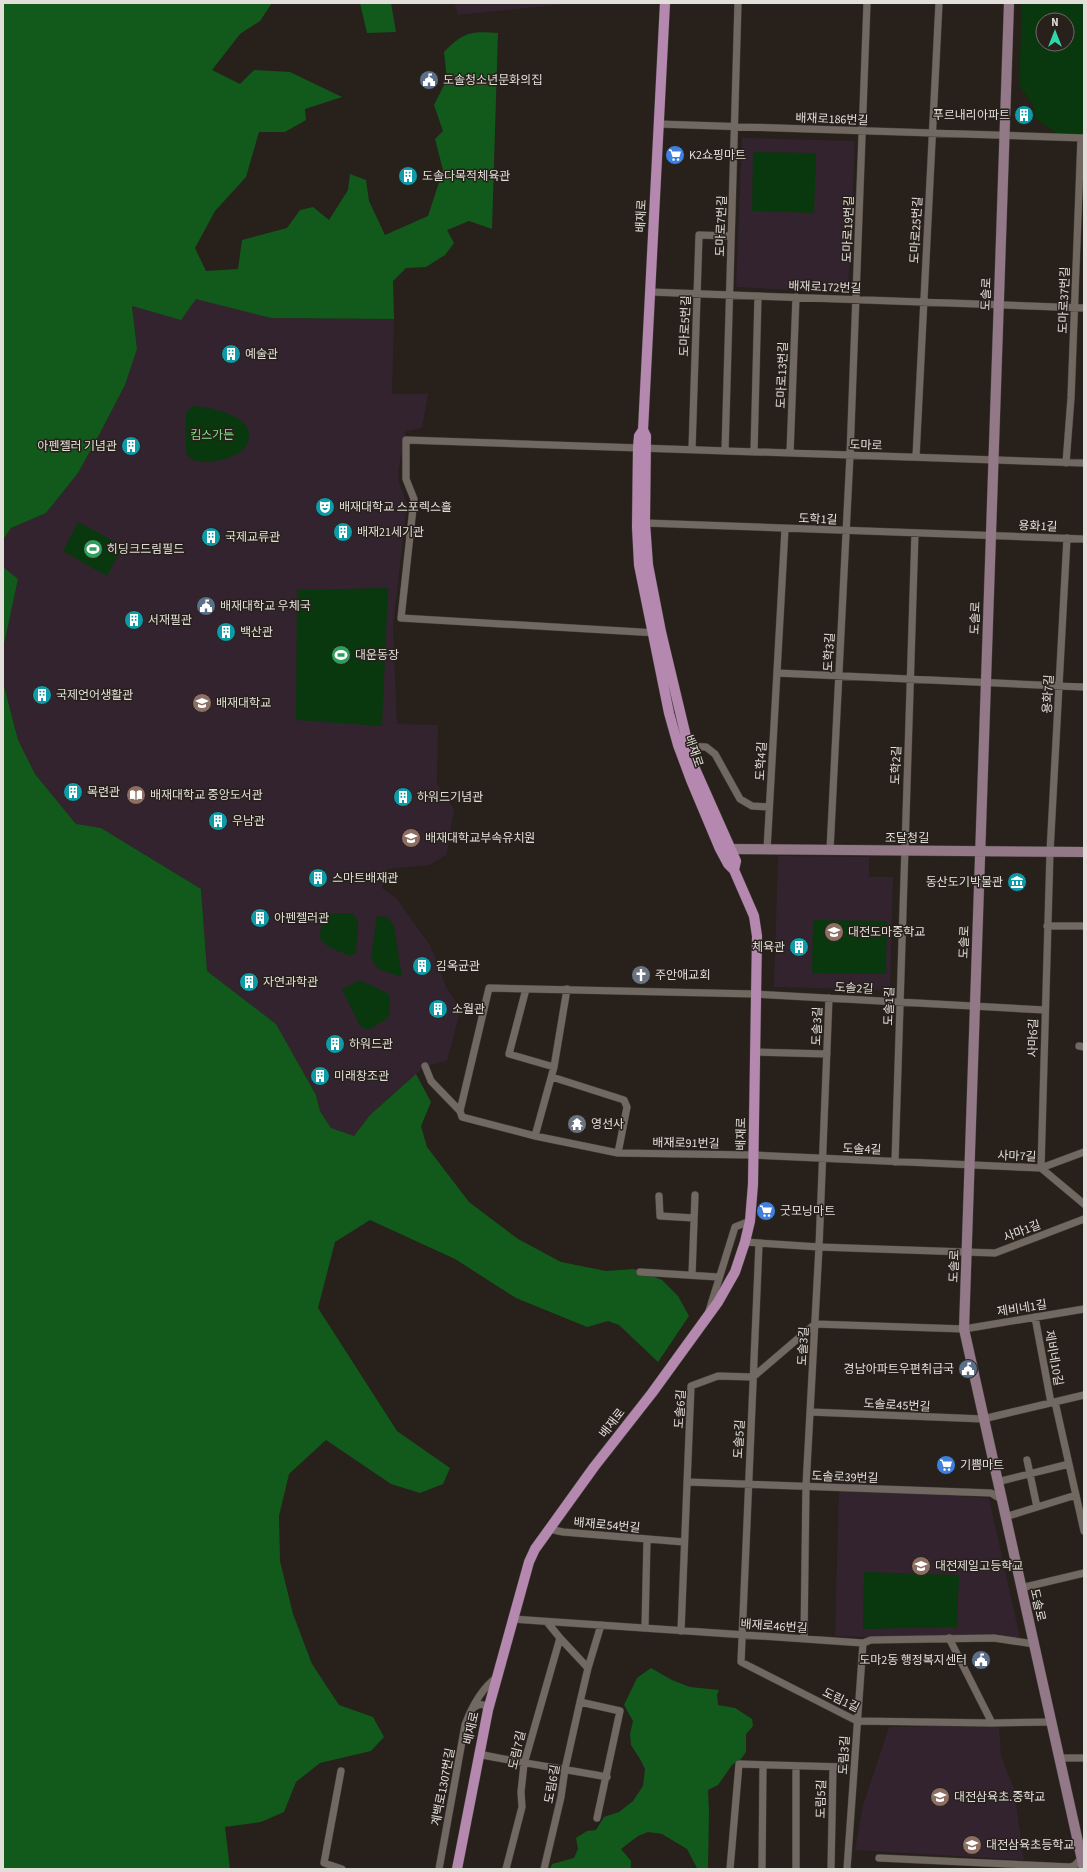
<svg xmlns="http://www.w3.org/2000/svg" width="1087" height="1872" font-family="'Source Sans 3','Noto Sans KR',sans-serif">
<rect width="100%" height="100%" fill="#27201b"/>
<!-- education -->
<path fill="#33232e" d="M454,3H566V4L458,15Z
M742,138L855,141L848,293L736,287Z
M196,298L271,318L394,319L392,394H428L422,428L406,431L398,472L399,483L407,504L393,627L397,724L438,725L437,784L454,809L447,854L430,865L387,869L382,888L396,898L430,945L447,989L461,1008L447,1061L425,1066L370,1115L354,1136L331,1128L320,1111L316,1095L276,1024L207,971L201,889L101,828L77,825L35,774L18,740L3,682V649L18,579L3,567V540L11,528L46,513L78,473L99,435L125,385L137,349L132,306L181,319Z
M778,856L869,857V877H893L890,990L774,987Z
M839,1489L989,1498L1020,1638L997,1634L944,1640L835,1636Z
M999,1725L1001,1756L1014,1789L1024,1860L855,1850L863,1805L889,1727Z"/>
<!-- green -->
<path fill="#09370e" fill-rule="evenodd" d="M1022,3H1084V135H1059L1035,118L1033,105L1019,86ZM1043,20H1067V44H1043Z
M753,152L816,153L814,213L752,211Z
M193,406C209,407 253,415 249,438C248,442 246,446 244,449C233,460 192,470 186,452V413Z
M78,522L123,546L107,576L63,551Z
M388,588L382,726L296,720L297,590Z
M322,913H353L358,922L356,953L350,956L329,947L320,939Z
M377,916L388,917L394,927L402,977L378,969L371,958Z
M813,920L887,921L886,974L812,973Z
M360,980L389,994L390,1011L387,1019L368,1030L360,1026L342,989Z
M864,1572L959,1575L957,1627L863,1629Z"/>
<!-- forest -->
<path fill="#115a1b" d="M3,3H272L260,21L240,34L212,70L240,84L254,70L290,72L342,97L305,109L306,120L285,132H259L246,177L215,211L195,248L206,271L238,269L242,240L287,228L300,210L313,207L329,220L348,190L350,174L366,180L369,201L385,235L428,216L443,170L435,139L443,131L434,105L447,79L444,52C464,32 470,31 498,33L492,229L469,221L447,230L454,243L445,255L426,267L406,268L393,281L394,319L271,318L196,299L181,320L132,306L137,349L125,385L99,435L78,473L46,513L11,528L3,540Z
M360,3H391L396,32L367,33Z
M3,567L18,579L3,649Z
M3,682L18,740L35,774L76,824L101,828L201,889L207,971L276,1024L316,1095L320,1111L331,1128L354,1136L370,1115L416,1074L431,1102L421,1126L427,1147L469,1202L518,1239L561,1262L606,1271L634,1269L662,1280L678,1296L689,1316L658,1362L619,1325L608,1321L587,1327L516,1298L455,1259L370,1220L335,1242L318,1308L397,1431L450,1468L443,1484L420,1493L391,1484L326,1440L289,1474L279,1516L280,1561L293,1614L312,1664L339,1705L373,1717L384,1737L371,1751L320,1763L296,1782L284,1812L261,1822L225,1827L230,1869H3Z
M651,1668L672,1680L690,1687L719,1690L717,1695L718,1705L735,1708L752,1719L753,1726L746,1734V1752L741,1759L732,1765L718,1785L708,1790L709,1812L708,1869L697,1868L687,1849L662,1834L648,1832L638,1836L621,1849L631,1861V1867L629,1869H550L552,1864L574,1858L578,1849L576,1838L587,1831L596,1830L604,1817L619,1812L633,1801L643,1786L645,1769L640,1759L631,1745L630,1734L633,1721L624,1705L637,1678Z"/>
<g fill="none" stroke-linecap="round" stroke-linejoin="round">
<!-- street casing -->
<g stroke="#423d39" stroke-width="8">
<path id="street" d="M658,124L1084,138
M650,292L1084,308
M692,449L699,235L731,236
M725,451L738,3
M754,452L758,296
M790,453L796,297
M916,457L939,3
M1066,463L1071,398L1081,138
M645,523L1084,539
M1067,538L1050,852L1041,1168L1084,1204
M657,633L401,618L414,499L406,479V440L1084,463
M777,673L1084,687
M687,746L706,747L715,754L740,799L752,806L769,807
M767,850L785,529
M830,850L850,455L867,3
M1047,926H1084
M526,989L509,1054L554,1067
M1079,1046L1084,1047
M755,1052L827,1054
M425,1066L431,1081L460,1111L462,1117L535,1136L618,1153L753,1155L1041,1168L1084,1152
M552,1077L624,1100L627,1107L618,1153
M460,1111L489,988L755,994L1045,1010
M535,1136L554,1067L567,989
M895,1162L915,533
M659,1196L660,1216L694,1218
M745,1242L819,1247L995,1253L1084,1219
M759,1244L741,1662L857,1721L992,1723L1051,1722
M640,1272L718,1277
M692,1275L695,1195
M709,1311L735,1227L750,1221
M1035,1317L1051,1403
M1055,1402L1084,1531
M810,1412L983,1419L1084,1395
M1027,1460L1037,1507
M687,1482L991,1493L1001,1499
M997,1482L1069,1464
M1005,1517L1076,1495
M549,1529L563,1532L684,1542
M1021,1588L1084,1573
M512,1619L863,1643L871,1640L994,1638L1034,1644
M547,1622L560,1638L588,1668
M645,1628L647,1539
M681,1631L691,1386L718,1376L753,1377L815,1324L964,1329L1084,1309
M949,1638L992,1723
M804,1639L806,1486L819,1247L829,998
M580,1702L620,1711L597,1818
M472,1709C477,1705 480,1703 486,1706L488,1710
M478,1754C521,1763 564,1769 607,1777
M1059,1758H1084
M796,1766V1869
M341,1771L324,1863L342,1869
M879,1858L1070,1867L1074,1866L1084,1856
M439,1869L465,1725C472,1706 481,1689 497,1677
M506,1869L522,1807L521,1792L524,1764L560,1638
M544,1869L561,1797L565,1769L580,1702L588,1668L601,1625
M730,1869L739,1764L845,1767
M762,1869L763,1765
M831,1869L833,1767
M847,1869L863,1643"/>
</g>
<!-- secondary casing -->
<g stroke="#423d39" stroke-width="11">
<path id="secondary" d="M1009,3L964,1329L1084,1869
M724,849L1084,852"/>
</g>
<!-- primary casing -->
<g stroke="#423d39" stroke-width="11">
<path id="primary" d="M665,3L643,430L646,436L645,523L648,565L661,632L692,762L736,861L734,870
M457,1869L488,1710L529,1562L535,1549L594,1467L652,1393L718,1302L735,1272L745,1242L750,1221L753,1184L757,936L754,916L734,870L728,864L720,849L691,780L678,745L669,713L639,565L637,527L638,447L639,436L643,430"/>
</g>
<!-- street -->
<use href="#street" stroke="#716862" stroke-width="7"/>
<!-- secondary -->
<use href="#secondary" stroke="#937888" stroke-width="10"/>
<!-- primary -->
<use href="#primary" stroke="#b588af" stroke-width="10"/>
</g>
<!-- icons -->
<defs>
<g id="civic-disc" transform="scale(1)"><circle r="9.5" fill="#5c6f8a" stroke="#27201b"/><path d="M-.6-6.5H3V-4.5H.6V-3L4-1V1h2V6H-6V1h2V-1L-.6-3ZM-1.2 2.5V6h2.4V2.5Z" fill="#fff"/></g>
<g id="building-disc" transform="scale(1)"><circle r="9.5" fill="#0f9aa8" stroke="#27201b"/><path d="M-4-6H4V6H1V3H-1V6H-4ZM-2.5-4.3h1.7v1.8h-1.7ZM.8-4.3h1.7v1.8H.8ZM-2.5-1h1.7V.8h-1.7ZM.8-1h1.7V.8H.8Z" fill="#fff"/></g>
<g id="supermarket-disc" transform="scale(1)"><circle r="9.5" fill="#3f7fe0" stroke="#27201b"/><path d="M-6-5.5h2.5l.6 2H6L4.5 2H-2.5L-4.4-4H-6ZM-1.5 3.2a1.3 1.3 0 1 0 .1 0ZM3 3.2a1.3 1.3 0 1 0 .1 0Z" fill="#fff"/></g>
<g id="theatre-disc" transform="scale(1)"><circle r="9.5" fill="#0f9aa8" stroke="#27201b"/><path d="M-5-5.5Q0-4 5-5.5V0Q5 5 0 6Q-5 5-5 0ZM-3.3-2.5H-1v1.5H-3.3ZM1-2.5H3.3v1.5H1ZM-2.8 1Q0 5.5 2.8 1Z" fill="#fff"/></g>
<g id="stadium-disc" transform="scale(1)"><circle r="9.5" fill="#2e9e5b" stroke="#27201b"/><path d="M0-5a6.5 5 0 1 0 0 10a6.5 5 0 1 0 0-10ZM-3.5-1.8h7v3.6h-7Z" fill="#fff"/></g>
<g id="university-disc" transform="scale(1)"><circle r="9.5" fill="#8d6e63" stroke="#27201b"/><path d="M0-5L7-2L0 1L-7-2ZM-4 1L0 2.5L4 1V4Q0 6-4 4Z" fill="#fff"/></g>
<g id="library-disc" transform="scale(1)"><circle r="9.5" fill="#8d6e63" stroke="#27201b"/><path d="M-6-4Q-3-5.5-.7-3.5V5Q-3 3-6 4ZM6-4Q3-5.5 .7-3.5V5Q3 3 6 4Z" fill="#fff"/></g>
<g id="school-disc" transform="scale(1)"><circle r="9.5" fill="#8d6e63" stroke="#27201b"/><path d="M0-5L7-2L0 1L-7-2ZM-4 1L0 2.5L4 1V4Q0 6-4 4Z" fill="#fff"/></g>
<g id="museum-disc" transform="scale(1)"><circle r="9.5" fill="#0f9aa8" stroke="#27201b"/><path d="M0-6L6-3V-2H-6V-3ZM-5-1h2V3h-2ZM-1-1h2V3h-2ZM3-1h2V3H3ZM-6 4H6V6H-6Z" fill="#fff"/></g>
<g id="church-disc" transform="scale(1)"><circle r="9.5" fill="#6b7280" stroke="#27201b"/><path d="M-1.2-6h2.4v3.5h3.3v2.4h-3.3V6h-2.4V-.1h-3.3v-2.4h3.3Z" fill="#fff"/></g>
<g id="temple-disc" transform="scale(1)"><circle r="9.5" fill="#6b7280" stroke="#27201b"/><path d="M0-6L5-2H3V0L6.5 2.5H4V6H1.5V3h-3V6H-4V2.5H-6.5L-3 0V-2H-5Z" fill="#fff"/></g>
</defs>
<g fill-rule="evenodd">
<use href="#civic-disc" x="429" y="80"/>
<use href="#building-disc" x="1024" y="115"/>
<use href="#supermarket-disc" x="675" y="155"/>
<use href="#building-disc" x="408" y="176"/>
<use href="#building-disc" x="231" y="354"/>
<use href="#building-disc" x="131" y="446"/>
<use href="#theatre-disc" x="325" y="507"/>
<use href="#building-disc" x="343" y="532"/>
<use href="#building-disc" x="211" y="537"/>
<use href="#stadium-disc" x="93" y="549"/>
<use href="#civic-disc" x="206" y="606"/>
<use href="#building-disc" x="134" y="620"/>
<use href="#building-disc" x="226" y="632"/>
<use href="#stadium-disc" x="341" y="655"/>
<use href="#building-disc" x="42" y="695"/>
<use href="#university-disc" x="202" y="703"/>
<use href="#building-disc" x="73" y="792"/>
<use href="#library-disc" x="136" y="795"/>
<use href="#building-disc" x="403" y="797"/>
<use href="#building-disc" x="218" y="821"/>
<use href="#school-disc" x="411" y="838"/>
<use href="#building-disc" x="318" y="878"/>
<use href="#museum-disc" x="1017" y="882"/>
<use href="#building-disc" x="260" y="918"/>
<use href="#school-disc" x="834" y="932"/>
<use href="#building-disc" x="799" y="947"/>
<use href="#building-disc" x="422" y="966"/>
<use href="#church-disc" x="641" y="975"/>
<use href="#building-disc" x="249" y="982"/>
<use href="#building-disc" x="438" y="1009"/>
<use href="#building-disc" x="335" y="1044"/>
<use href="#building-disc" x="320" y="1076"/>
<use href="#temple-disc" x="577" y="1124"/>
<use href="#supermarket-disc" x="766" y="1211"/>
<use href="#civic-disc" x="968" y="1369"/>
<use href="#supermarket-disc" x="946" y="1465"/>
<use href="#school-disc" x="921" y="1566"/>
<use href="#civic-disc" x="981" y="1660"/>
<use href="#school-disc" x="940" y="1797"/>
<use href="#school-disc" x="972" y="1845"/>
</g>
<g text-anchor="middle" stroke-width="3" stroke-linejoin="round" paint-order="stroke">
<!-- poi labels -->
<g font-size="12" fill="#e2deda" stroke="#27201b" text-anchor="start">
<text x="443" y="84">도솔청소년문화의집</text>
<text x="1010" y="119" text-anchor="end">푸르내리아파트</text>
<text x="689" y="159">K2쇼핑마트</text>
<text x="422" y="180">도솔다목적체육관</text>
<text x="245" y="358">예술관</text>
<text x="117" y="450" text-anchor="end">아펜젤러 기념관</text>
<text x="339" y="511">배재대학교 스포렉스홀</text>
<text x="357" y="536">배재21세기관</text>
<text x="225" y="541">국제교류관</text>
<text x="107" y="553">히딩크드림필드</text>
<text x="220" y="610">배재대학교 우체국</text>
<text x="148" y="624">서재필관</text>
<text x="240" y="636">백산관</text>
<text x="355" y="659">대운동장</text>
<text x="56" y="699">국제언어생활관</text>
<text x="216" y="707">배재대학교</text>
<text x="87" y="796">목련관</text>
<text x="150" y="799">배재대학교 중앙도서관</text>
<text x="417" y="801">하워드기념관</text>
<text x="232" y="825">우남관</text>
<text x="425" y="842">배재대학교부속유치원</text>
<text x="332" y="882">스마트배재관</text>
<text x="1003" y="886" text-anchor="end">동산도기박물관</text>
<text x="274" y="922">아펜젤러관</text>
<text x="848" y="936">대전도마중학교</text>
<text x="785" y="951" text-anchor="end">체육관</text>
<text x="436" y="970">김옥균관</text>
<text x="655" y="979">주안애교회</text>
<text x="263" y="986">자연과학관</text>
<text x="452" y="1013">소월관</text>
<text x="349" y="1048">하워드관</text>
<text x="334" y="1080">미래창조관</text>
<text x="591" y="1128">영선사</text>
<text x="780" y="1215">굿모닝마트</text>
<text x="954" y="1373" text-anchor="end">경남아파트우편취급국</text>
<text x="960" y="1469">기쁨마트</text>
<text x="935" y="1570">대전제일고등학교</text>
<text x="967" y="1664" text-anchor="end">도마2동 행정복지센터</text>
<text x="954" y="1801">대전삼육초.중학교</text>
<text x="986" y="1849">대전삼육초등학교</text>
</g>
<!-- street labels -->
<g font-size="12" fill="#e2deda" stroke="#27201b">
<text transform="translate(832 119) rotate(2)" y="4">배재로186번길</text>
<text transform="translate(641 216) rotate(-87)" y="4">배재로</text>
<text transform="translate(721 226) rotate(-88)" y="4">도마로7번길</text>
<text transform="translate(848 229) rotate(-88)" y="4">도마로19번길</text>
<text transform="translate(916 230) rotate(-87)" y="4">도마로25번길</text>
<text transform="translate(825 287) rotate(2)" y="4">배재로172번길</text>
<text transform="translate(986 294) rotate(-88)" y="4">도솔로</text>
<text transform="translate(1064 300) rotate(-88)" y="4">도마로37번길</text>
<text transform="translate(685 326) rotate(-88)" y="4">도마로5번길</text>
<text transform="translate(782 375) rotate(-88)" y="4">도마로13번길</text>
<text transform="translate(866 445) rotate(2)" y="4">도마로</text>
<text transform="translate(818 519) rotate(2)" y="4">도학1길</text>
<text transform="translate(1038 526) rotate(2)" y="4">용화1길</text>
<text transform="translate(975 618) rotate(-88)" y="4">도솔로</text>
<text transform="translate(829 652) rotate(-87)" y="4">도학3길</text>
<text transform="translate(1048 694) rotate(-87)" y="4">용화7길</text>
<text transform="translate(694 751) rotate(71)" y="4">배재로</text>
<text transform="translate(761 761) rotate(-87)" y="4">도학4길</text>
<text transform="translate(896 765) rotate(-88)" y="4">도학2길</text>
<text x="907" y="842">조달청길</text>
<text transform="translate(964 942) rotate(-88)" y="4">도솔로</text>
<text transform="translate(854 988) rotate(3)" y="4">도솔2길</text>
<text transform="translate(889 1006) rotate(-88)" y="4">도솔1길</text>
<text transform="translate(817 1026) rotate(-88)" y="4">도솔3길</text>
<text transform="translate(1033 1038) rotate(-89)" y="4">사마6길</text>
<text transform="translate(741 1134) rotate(-89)" y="4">배재로</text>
<text transform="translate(686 1143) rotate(1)" y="4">배재로91번길</text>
<text transform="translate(862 1149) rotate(2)" y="4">도솔4길</text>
<text transform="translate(1017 1156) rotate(2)" y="4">사마7길</text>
<text transform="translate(1022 1231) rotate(-21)" y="4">사마1길</text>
<text transform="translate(954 1266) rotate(-88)" y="4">도솔로</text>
<text transform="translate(1022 1308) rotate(-9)" y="4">제비네1길</text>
<text transform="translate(803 1346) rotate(-87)" y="4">도솔3길</text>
<text transform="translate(1054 1358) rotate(80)" y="4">제비네10길</text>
<text transform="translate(897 1405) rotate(3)" y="4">도솔로45번길</text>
<text transform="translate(680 1409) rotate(-86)" y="4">도솔6길</text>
<text transform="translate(612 1423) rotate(-52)" y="4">배재로</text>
<text transform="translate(739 1439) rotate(-87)" y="4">도솔5길</text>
<text transform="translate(845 1477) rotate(2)" y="4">도솔로39번길</text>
<text transform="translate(607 1525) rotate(5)" y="4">배재로54번길</text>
<text transform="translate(1038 1605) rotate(77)" y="4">도솔로</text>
<text transform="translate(774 1626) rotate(4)" y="4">배재로46번길</text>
<text transform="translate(841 1700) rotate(26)" y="4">도림1길</text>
<text transform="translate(471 1728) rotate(-77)" y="4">배재로</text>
<text transform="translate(517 1750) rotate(-77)" y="4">도림7길</text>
<text transform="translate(844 1755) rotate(-87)" y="4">도림3길</text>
<text transform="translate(552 1784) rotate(-80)" y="4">도림6길</text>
<text transform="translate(443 1787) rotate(-79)" y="4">계백로1307번길</text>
<text transform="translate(821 1799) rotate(-89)" y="4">도림5길</text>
</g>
<!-- park labels -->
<g font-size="12" fill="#83dd86" stroke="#27201b">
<text x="212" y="439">킴스가든</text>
</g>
</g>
<!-- border -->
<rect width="1087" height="1872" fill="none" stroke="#e2deda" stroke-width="8"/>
<!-- north arrow -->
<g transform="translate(1055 32)"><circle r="19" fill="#27201b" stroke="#726c67"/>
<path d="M0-3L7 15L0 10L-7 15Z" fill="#32d4a9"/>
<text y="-6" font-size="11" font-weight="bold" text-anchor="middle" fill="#e2deda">N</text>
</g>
</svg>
